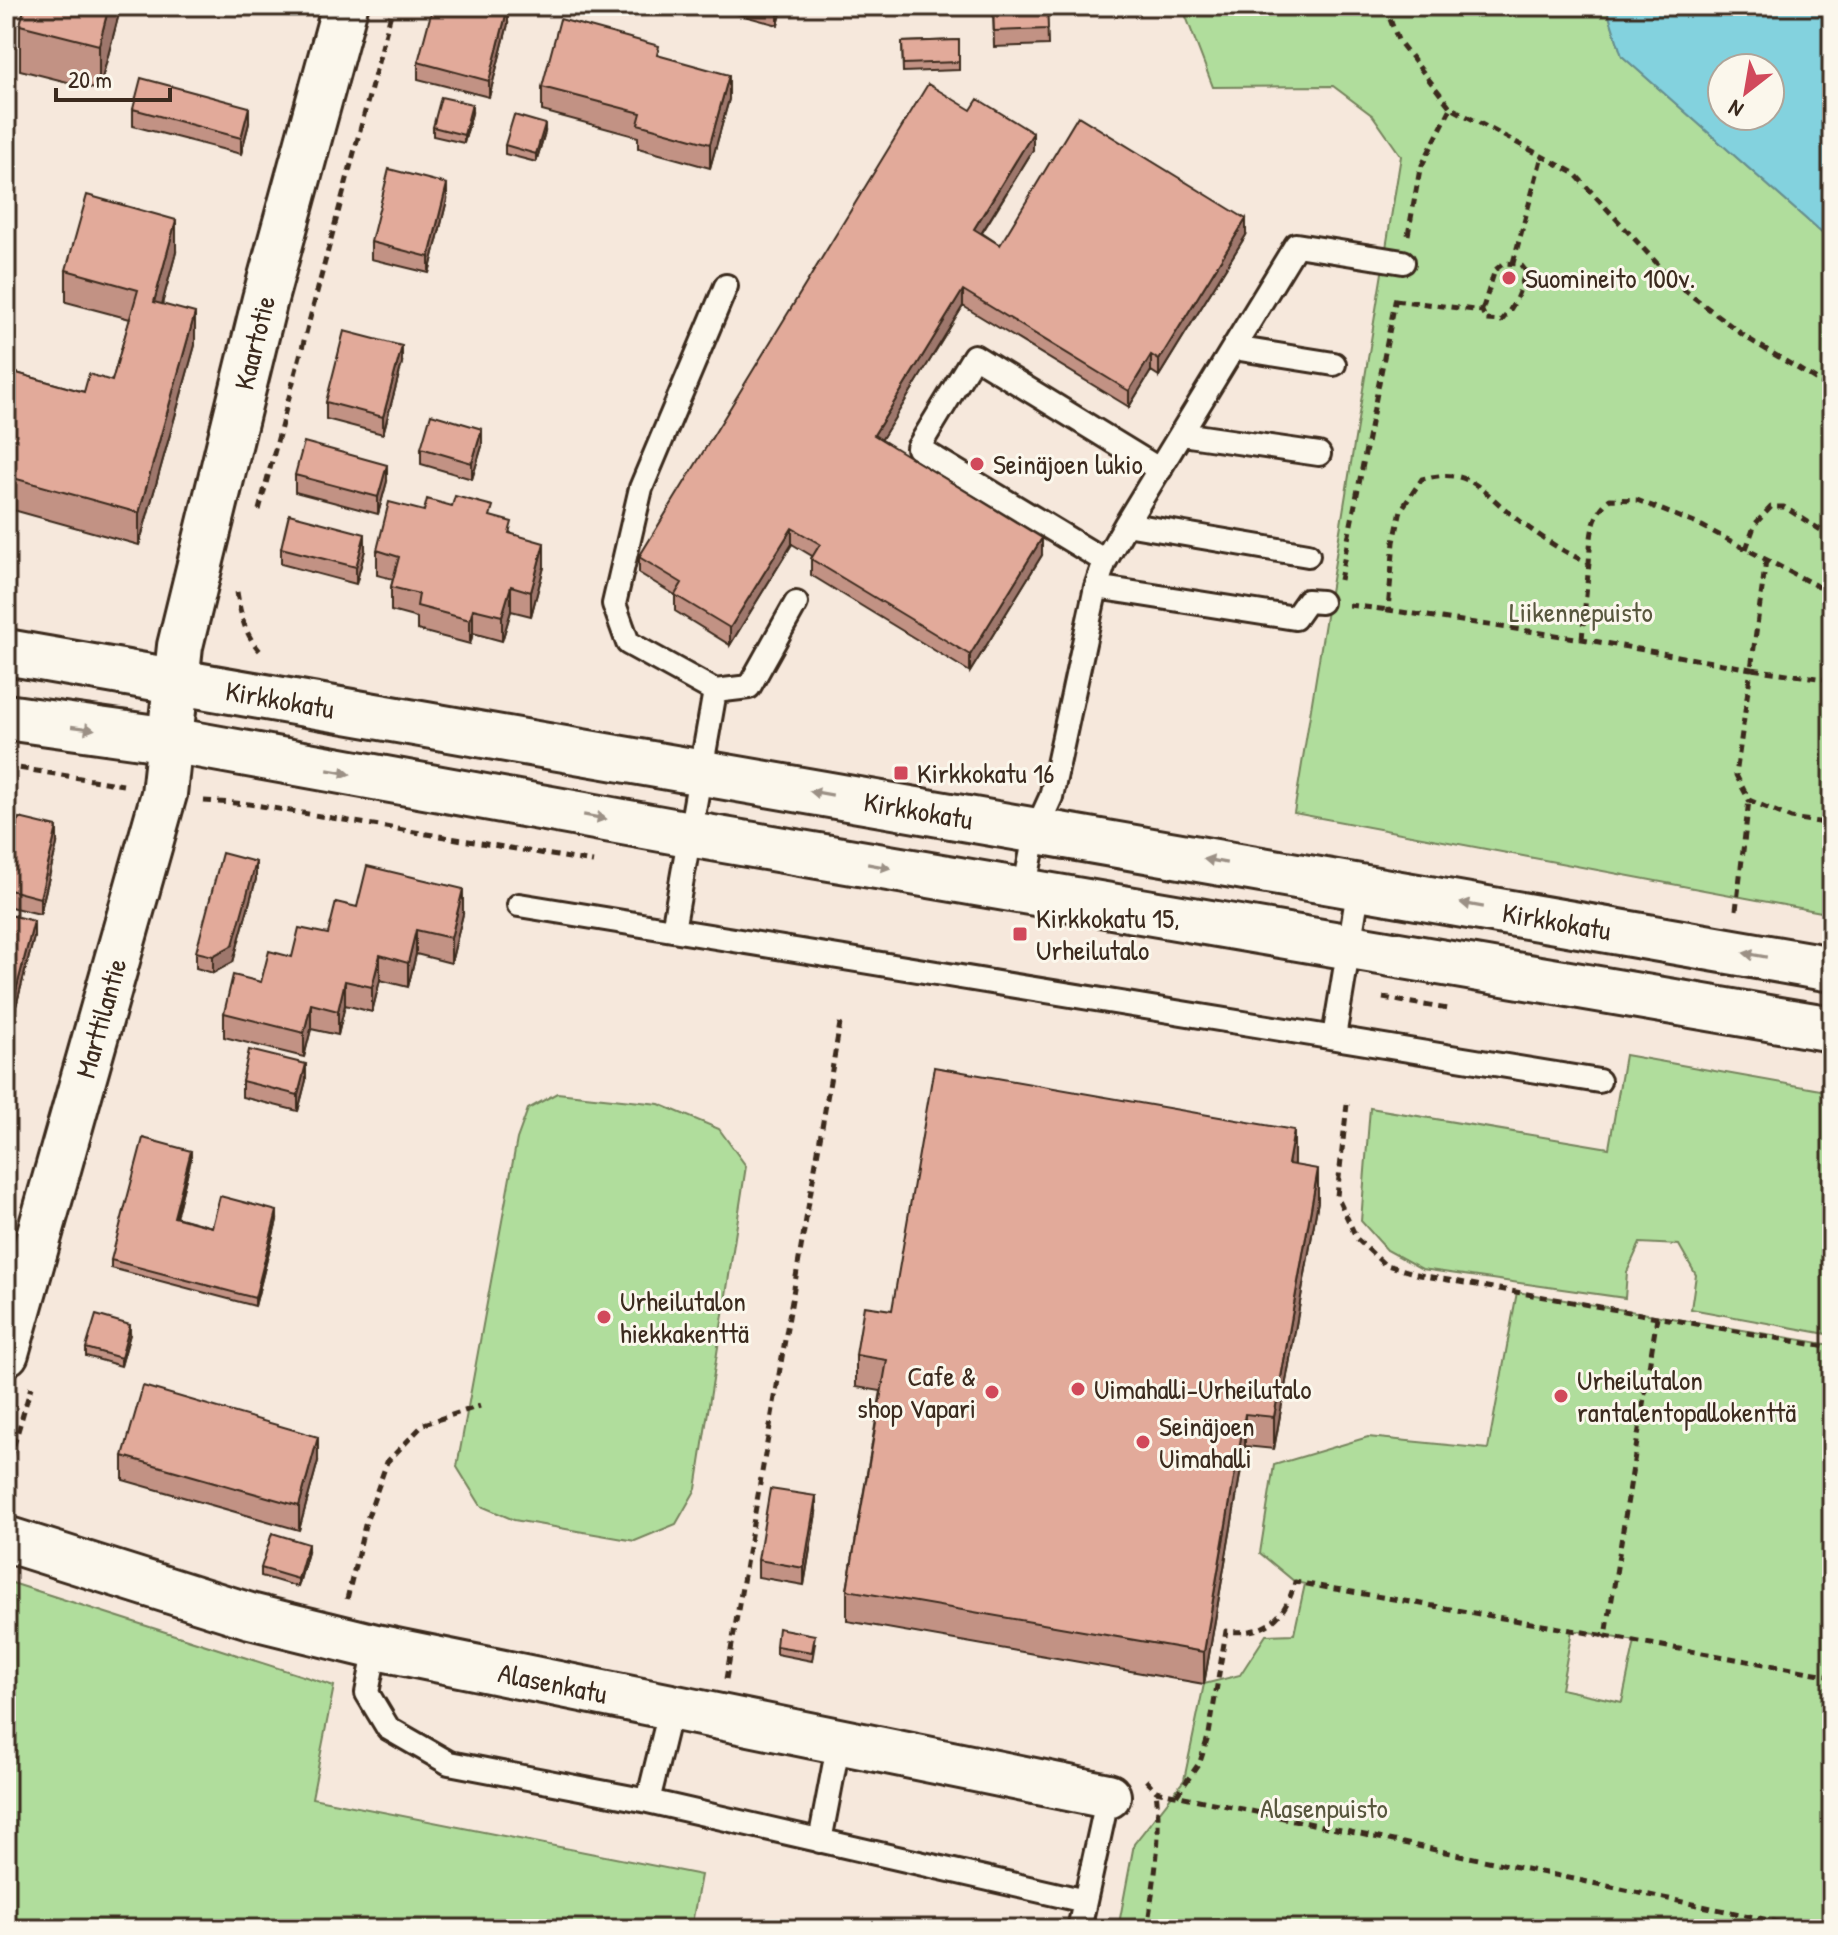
<svg xmlns="http://www.w3.org/2000/svg" width="1838" height="1935" font-family="'Patrick Hand',sans-serif">
<rect width="100%" height="100%" fill="#f6e8dc"/>
<filter id="ink" filterUnits="userSpaceOnUse"><feTurbulence type="fractalNoise" baseFrequency=".0125" numOctaves="2"/><feDisplacementMap in="SourceGraphic" scale="16" xChannelSelector="R" yChannelSelector="G"/><feConvolveMatrix kernelMatrix="1 2 1 2 8 2 1 2 1" color-interpolation-filters="sRGB"/></filter>
<g filter="url(#ink)">
<!-- green -->
<path fill="#b0dd9c" stroke="#76845d" stroke-width="2" fill-rule="evenodd" d="M1182,6H1606L1622,56L1832,242V914L1294,813L1401,156L1373,116L1333,86L1213,87Z
M1625,1055L1832,1092V1335L1691,1309L1696,1275L1679,1245L1640,1243L1627,1272L1625,1298L1422,1269L1387,1250L1361,1221L1370,1108L1609,1148Z
M557,1093L659,1104L719,1129L746,1166L696,1489L676,1524L635,1541L514,1520L481,1506L457,1467L517,1139L528,1109Z
M1517,1292L1832,1345V1929H1118L1134,1844L1184,1780L1204,1684L1240,1675L1266,1635L1294,1634L1305,1584L1295,1582L1260,1553L1274,1465L1368,1437L1488,1449ZM1572,1630L1635,1641L1622,1702L1561,1689Z
M6,1581L334,1686L312,1798L701,1875L691,1929H6Z"/>
<!-- water -->
<path fill="#83d2de" stroke="#668f91" stroke-width="2" fill-rule="evenodd" d="M1606,6H1814L1832,30V242L1622,56ZM1722,68H1770V116H1722Z"/>
<g fill="none" stroke-linecap="round" stroke-linejoin="round">
<!-- lane casing -->
<g stroke="#3b2a1e" stroke-width="28">
<path id="lane" d="M1234,348L1334,364
M1182,434L1319,454
M1126,524L1308,555
M1105,561L918,448L974,356L1160,470
M1096,587L1295,618L1307,601L1321,602
M715,691L628,643L614,604L641,488L726,286
M1024,891L1036,830L1051,797L1096,587L1105,561L1126,524L1296,245L1403,262
M519,905L1599,1081
M673,930L715,691L749,687L796,603
M1334,1037L1359,886
M376,1647L367,1693L388,1728L449,1763L648,1801L671,1707
M648,1801L1085,1901
M820,1841L839,1741
M1079,1929L1108,1796"/>
</g>
<!-- street casing -->
<g stroke="#3b2a1e" stroke-width="50">
<g id="street">
<path id="s1" d="M6,1353L164,794L180,646L265,299L345,6"/>
<path id="s2" d="M6,1539L250,1616L376,1647L1108,1796"/>
</g>
</g>
<!-- secondary casing -->
<g stroke="#3b2a1e" stroke-width="50">
<g id="secondary">
<path id="s3" d="M6,652L1832,969"/>
<path d="M6,717L170,740L689,834L1832,1029"/>
</g>
</g>
<!-- path -->
<path stroke="#3b2a1e" stroke-width="5" stroke-dasharray="8 6" stroke-linecap="butt" d="M1385,6L1398,40L1451,108L1574,173L1675,283L1747,338L1832,389
M1408,235L1420,169L1451,108
M1513,263L1542,156
M1395,300L1482,311L1486,320L1501,321C1514,308 1522,288 1525,270L1520,264L1504,263L1495,270L1482,311
M259,510L393,6
M1746,549L1755,524L1771,507H1784L1832,537
M1766,560L1751,669L1832,680
M1340,580L1397,292
M237,592C241,617 245,637 264,655
M1832,594L1702,526L1637,500L1610,499C1590,516 1591,538 1589,563C1558,550 1530,530 1505,509C1490,497 1478,482 1459,477C1446,474 1435,476 1422,479L1401,510L1394,542L1388,610L1582,639L1751,669L1736,775L1749,800L1791,818L1832,824
M1349,605L1388,610
M1582,639L1589,563
M6,766L123,785
M204,801L249,804L593,862
M1736,910L1749,800
M1383,998L1448,1009
M1347,1104L1337,1196L1357,1239L1384,1264L1420,1275L1832,1348
M1657,1317L1606,1636L1832,1676
M6,1472L31,1387
M347,1599L365,1525L387,1462L424,1424L480,1406
M726,1679L841,1018
M1146,1780L1156,1791L1811,1929
M1177,1795L1200,1762L1209,1734L1226,1631C1265,1636 1285,1619 1295,1582L1606,1636
M1147,1929C1154,1882 1162,1839 1156,1791"/>
<!-- lane -->
<use href="#lane" stroke="#fbf7ec" stroke-width="22"/>
<!-- street -->
<use href="#street" stroke="#fbf7ec" stroke-width="44"/>
<!-- secondary -->
<use href="#secondary" stroke="#fbf7ec" stroke-width="44"/>
</g>
<!-- wall -->
<path fill="#c29284" stroke="#3b2a1e" stroke-width="2" d="M25,6H121L99,90L20,70V25Z
M707,6H783L778,25Z
M993,6H1047L1048,45L994,47Z
M508,24L489,97L418,79V62Z
M959,40V70L903,72L902,42Z
M659,56L729,99L710,168L638,148V137L542,111V87Z
M133,109L249,123L241,154L133,126Z
M472,113L464,143L433,136V127Z
M545,132L536,162L505,154V145Z
M1033,150L982,233L1000,245L1246,235L1159,376L1151,371L1129,407L963,306L881,440L1042,555L970,672L811,575V559L812,556L792,544L730,645L675,611V595L639,573V557Z
M447,200L429,273L371,259V242Z
M176,252L162,304L195,345L139,545L6,508V370L84,392L112,381L130,319L66,302V270Z
M402,363L383,434L326,419V402Z
M482,446L472,479L421,464V448Z
M295,475L387,481L378,514L295,492Z
M424,511L493,517L512,534L544,567L531,616L511,611L502,641L473,633L470,644L417,630V618L391,611V587L393,579L377,575V550Z
M281,548L365,550L356,584L281,564Z
M57,844L40,914L6,906V870Z
M256,879L233,962L213,973L196,968V952Z
M357,907L463,914L451,963L416,954L408,987L380,980L372,1012L345,1005L338,1035L311,1029L304,1057L224,1037V1013L261,982L328,934Z
M6,914L34,937L9,1033H6Z
M306,1080L298,1111L242,1097V1081Z
M191,1159L176,1217L212,1227L277,1220L255,1306L111,1268V1260Z
M1294,1162V1165L1318,1201L1274,1449L1245,1446L1204,1684L847,1621V1590L881,1391L856,1387V1355L892,1310Z
M130,1334L121,1366L86,1356V1348Z
M123,1456L318,1461L299,1530L123,1480Z
M816,1513L804,1585L758,1577V1560Z
M308,1552L298,1587L261,1576V1568Z
M815,1643L812,1661L776,1654V1646Z"/>
<!-- shaded-wall -->
<path fill="#9e776c" stroke="#3b2a1e" stroke-width="2" d="M109,6H121L99,90V45Z
M778,6H783L778,25Z
M508,7V24L489,97V81Z
M729,75V99L710,168V144Z
M472,104V113L464,143V135Z
M249,107V123L241,154V138Z
M545,124V132L536,162V154Z
M1033,133V150L974,245V229Z
M447,184V200L429,273V257Z
M1246,219V235L1159,376V360Z
M176,220V252L154,334V302Z
M963,290V306L874,452V435Z
M195,313V345L139,545V513Z
M402,346V363L383,434V417Z
M1151,355V371L1129,407V391Z
M482,429V446L472,479V463Z
M387,465V481L378,514V497Z
M792,528V544L730,645V628Z
M365,534V550L356,584V567Z
M1042,538V555L970,672V655Z
M544,543V567L531,616V592Z
M511,586V611L502,641V616Z
M473,609V633L470,644V620Z
M57,827V844L40,914V898Z
M256,862V879L233,962L213,973V956Z
M463,889V914L451,963V938Z
M34,921V937L9,1033V1017Z
M416,930V954L408,987V963Z
M380,955V980L372,1012V987Z
M345,981V1005L338,1035V1011Z
M311,1004V1029L304,1057V1033Z
M306,1064V1080L298,1111V1095Z
M1294,1130V1162L1288,1196V1164Z
M191,1151V1159L174,1225V1217Z
M1318,1169V1201L1274,1449V1417Z
M277,1211V1220L255,1306V1298Z
M130,1325V1334L121,1366V1358Z
M1245,1414V1446L1204,1684V1652Z
M318,1437V1461L299,1530V1506Z
M816,1496V1513L804,1585V1568Z
M308,1544V1552L298,1587V1579Z"/>
<!-- building -->
<path fill="#e2aa9a" stroke="#3b2a1e" stroke-width="2" d="M25,6H109L99,45L20,25Z
M433,6H504L508,7L489,81L418,62Z
M993,6H1047L1048,29L994,31Z
M560,19L659,46L657,55L729,75L710,144L638,124L641,113L542,87Z
M959,40V62L903,64L902,42Z
M141,78L249,107L241,138L133,109Z
M928,84L971,110L978,99L1033,133L974,229L1000,245L1078,116L1246,219L1159,360L1151,355L1129,391L963,290L874,435L1042,538L970,655L811,559L820,544L792,528L730,628L675,595L682,583L639,557Z
M441,97L472,104L464,135L433,127Z
M514,115L545,124L536,154L505,145Z
M389,169L447,184L429,257L371,242Z
M87,195L176,220L154,302L195,313L139,513L6,476V370L84,392L89,374L112,381L138,290L66,270Z
M344,331L402,346L383,417L326,402Z
M431,414L482,429L472,463L421,448Z
M304,442L387,465L378,497L295,475Z
M455,496L493,506L490,516L512,522L509,533L544,543L531,592L511,586L502,616L473,609L470,620L417,606L419,594L391,587L399,557L377,550L389,502L424,511L427,499L452,506Z
M289,514L365,534L356,567L281,548Z
M19,818L57,827L40,898L6,889V870Z
M222,853L256,862L233,945L213,956L196,952Z
M367,866L463,889L451,938L416,930L408,963L380,955L372,987L345,981L338,1011L311,1004L304,1033L224,1013L233,975L261,982L269,951L292,957L299,928L328,934L336,902L357,907Z
M6,914L34,921L9,1017L6,1016Z
M249,1050L306,1064L298,1095L242,1081Z
M934,1067L1294,1130L1288,1164L1318,1169L1274,1417L1245,1414L1204,1652L847,1590L887,1360L856,1355L864,1306L892,1310Z
M143,1138L191,1151L174,1217L212,1227L220,1196L277,1211L255,1298L111,1260Z
M96,1315L130,1325L121,1358L86,1348Z
M143,1386L318,1437L299,1506L123,1456Z
M770,1489L816,1496L804,1568L758,1560Z
M272,1533L308,1544L298,1579L261,1568Z
M778,1628L815,1635L812,1652L776,1646Z"/>
<!-- one-way arrows -->
<defs><path id="oneway-solid" d="M-6-.8H1V-3.2L6.5 0L1 3.2V.8H-6Z" transform="scale(2)"/></defs>
<g fill="#9b9085">
<use href="#oneway-solid" transform="translate(83 728) rotate(8)"/>
<use href="#oneway-solid" transform="translate(339 772) rotate(10)"/>
<use href="#oneway-solid" transform="translate(821 793) rotate(-170)"/>
<use href="#oneway-solid" transform="translate(595 817) rotate(10)"/>
<use href="#oneway-solid" transform="translate(1215 861) rotate(-170)"/>
<use href="#oneway-solid" transform="translate(879 866) rotate(10)"/>
<use href="#oneway-solid" transform="translate(1472 905) rotate(-170)"/>
<use href="#oneway-solid" transform="translate(1755 955) rotate(-170)"/>
</g>
</g>
<!-- markers -->
<g fill="#d1495b" stroke="#fbf7ec" stroke-width="3">
<circle cx="1509" cy="278" r="8"/>
<circle cx="977" cy="464" r="8"/>
<rect x="893" y="765" width="16" height="16" rx="4"/>
<rect x="1012" y="926" width="16" height="16" rx="4"/>
<circle cx="604" cy="1317" r="8"/>
<circle cx="1078" cy="1389" r="8"/>
<circle cx="992" cy="1392" r="8"/>
<circle cx="1561" cy="1396" r="8"/>
<circle cx="1143" cy="1442" r="8"/>
</g>
<g text-anchor="middle" stroke-width="6" stroke-linejoin="round" paint-order="stroke">
<!-- poi labels -->
<g font-size="28" fill="#3b2a1e" stroke="#fbf7ec" text-anchor="start">
<text x="1525" y="288">Suomineito 100v.</text>
<text x="993" y="474">Seinäjoen lukio</text>
<text x="917" y="783">Kirkkokatu 16</text>
<text x="1036" y="928">Kirkkokatu 15,<tspan x="1036" dy="32">Urheilutalo</tspan></text>
<text x="620" y="1311">Urheilutalon<tspan x="620" dy="32">hiekkakenttä</tspan></text>
<text x="976" y="1386" text-anchor="end">Cafe &amp;<tspan x="976" dy="32">shop Vapari</tspan></text>
<text x="1577" y="1390">Urheilutalon<tspan x="1577" dy="32">rantalentopallokenttä</tspan></text>
<text x="1094" y="1399">Uimahalli-Urheilutalo</text>
<text x="1159" y="1436">Seinäjoen<tspan x="1159" dy="32">Uimahalli</tspan></text>
</g>
<!-- street labels -->
<g font-size="28" fill="#3b2a1e" stroke="#fbf7ec">
<text dy="10" stroke="none"><textPath href="#s1" startOffset="1042">Kaartotie</textPath></text>
<text dy="10" stroke="none"><textPath href="#s3" startOffset="278">Kirkkokatu</textPath></text>
<text dy="10" stroke="none"><textPath href="#s3" startOffset="926">Kirkkokatu</textPath></text>
<text dy="10" stroke="none"><textPath href="#s3" startOffset="1574">Kirkkokatu</textPath></text>
<text dy="10" stroke="none"><textPath href="#s1" startOffset="348">Marttilantie</textPath></text>
<text dy="10" stroke="none"><textPath href="#s2" startOffset="566">Alasenkatu</textPath></text>
</g>
<!-- park labels -->
<g font-size="28" fill="#58573e" stroke="#fbf7ec">
<text x="1581" y="622">Liikennepuisto</text>
<text x="1324" y="1818">Alasenpuisto</text>
</g>
</g>
<!-- margin -->
<rect width="1838" height="1935" fill="none" stroke="#fbf7ec" stroke-width="32"/>
<rect x="16" y="16" width="1806" height="1903" fill="none" stroke="#3b2a1e" stroke-width="3" filter="url(#ink)"/>
<!-- north arrow -->
<g transform="translate(1746 92) rotate(211)"><circle r="38" fill="#fbf7ec" stroke="#aea59a" stroke-width="2"/>
<path d="M0-6L14 30L0 20L-14 30Z" fill="#d1495b"/>
<text y="-12" font-size="22" font-weight="bold" text-anchor="middle" fill="#3b2a1e">N</text>
</g>
<!-- scale -->
<path d="M56 88v12h114v-12" fill="none" stroke="#3b2a1e" stroke-width="4"/>
<text x="68" y="88" font-size="24" fill="#3b2a1e" stroke="#fbf7ec" stroke-width="6" paint-order="stroke">20 m</text>
</svg>
